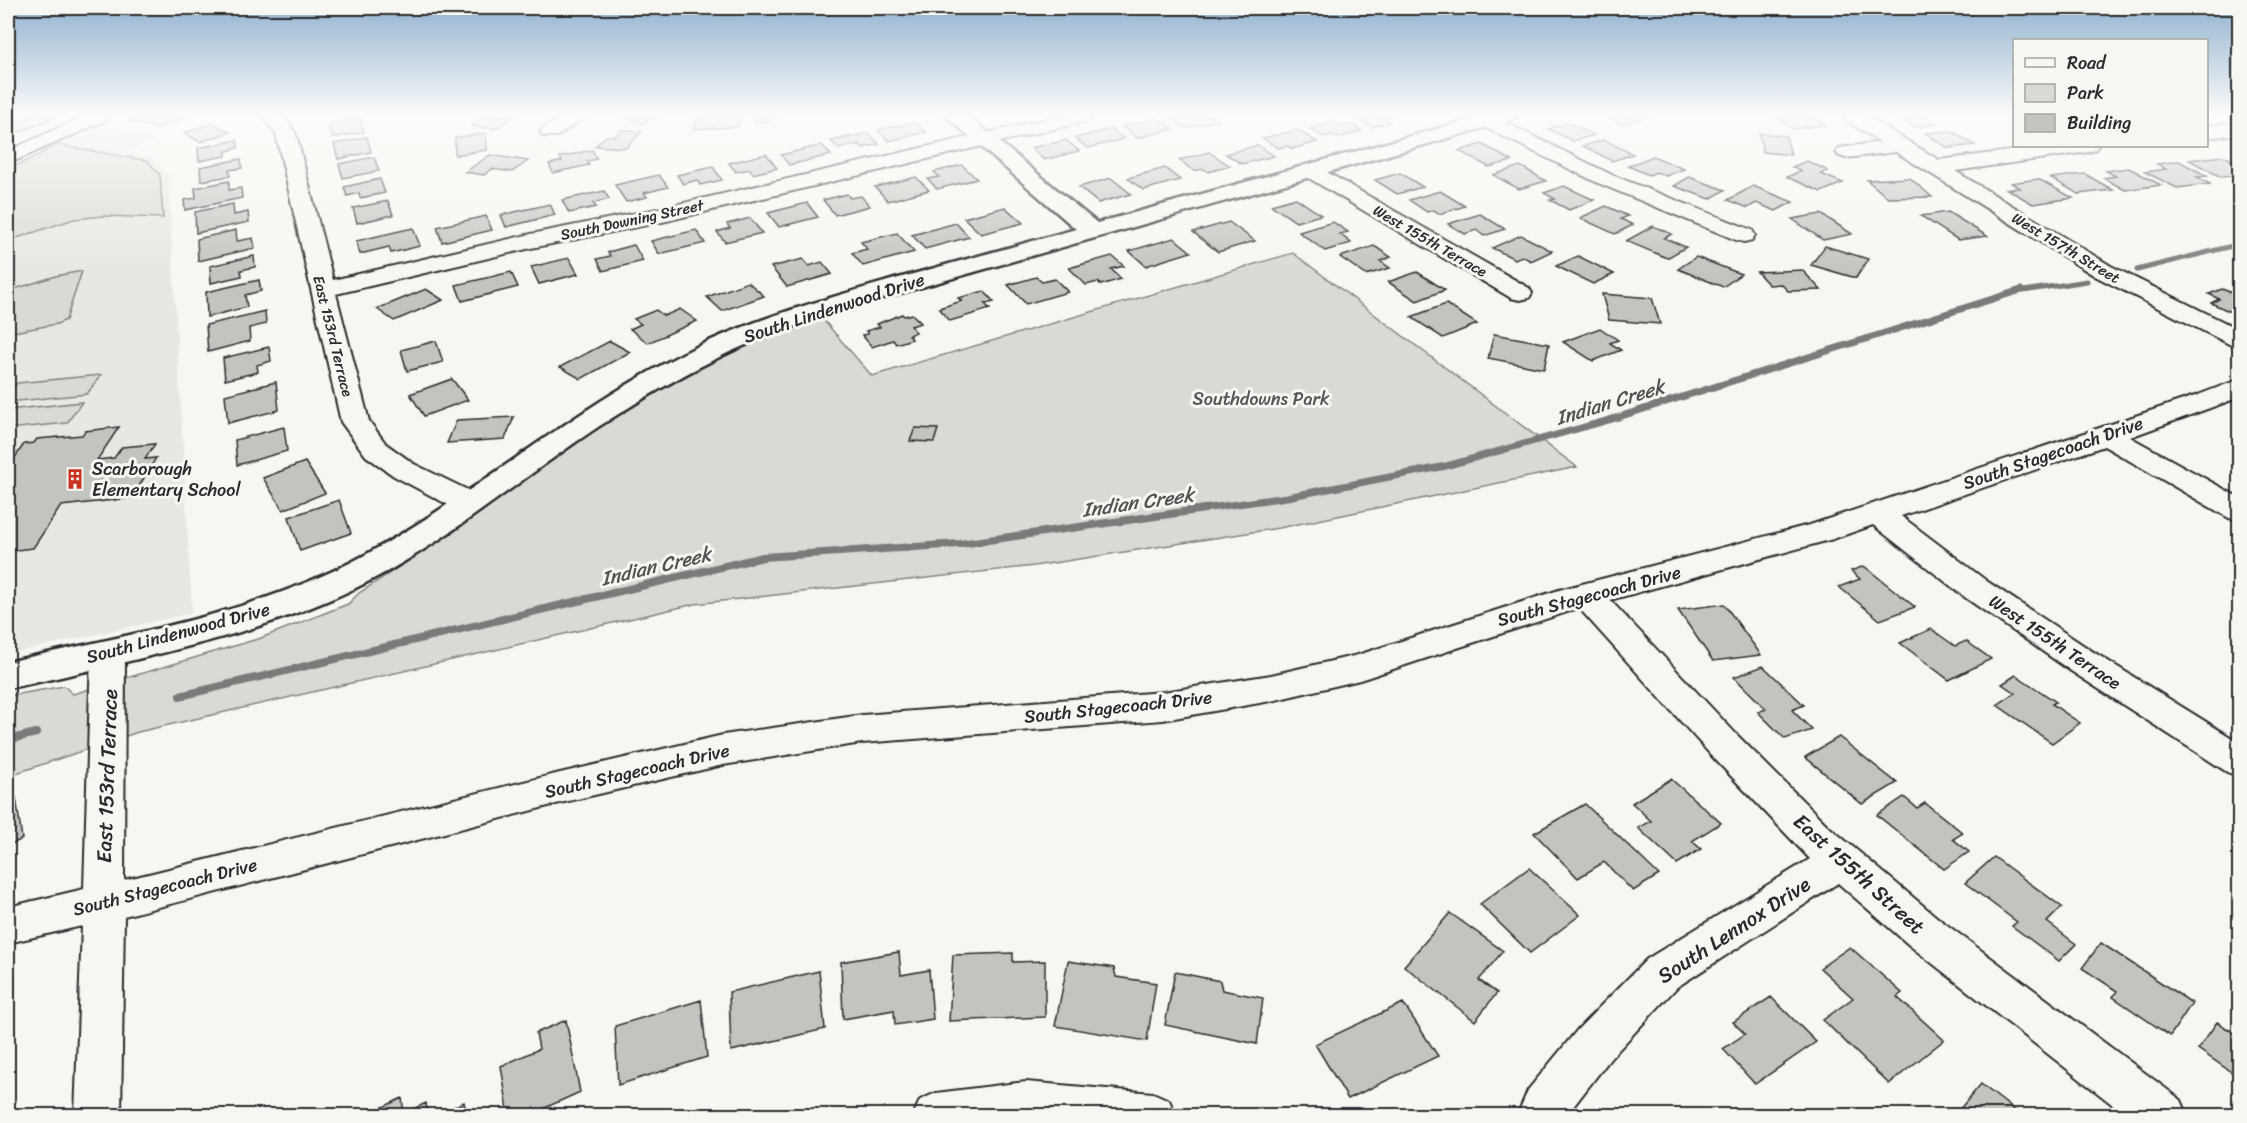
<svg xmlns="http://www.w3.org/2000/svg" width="2247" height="1123" font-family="Sriracha,sans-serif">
<rect width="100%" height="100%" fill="#f6f6f2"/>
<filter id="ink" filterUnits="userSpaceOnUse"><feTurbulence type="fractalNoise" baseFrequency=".0167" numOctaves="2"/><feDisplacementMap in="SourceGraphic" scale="12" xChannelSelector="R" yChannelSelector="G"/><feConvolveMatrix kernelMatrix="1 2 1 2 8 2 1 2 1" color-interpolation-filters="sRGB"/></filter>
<g filter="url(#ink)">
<!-- built -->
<path fill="#e7e7e3" d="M101,124L155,140L129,153L151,157L168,174L192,613L8,654V169Z"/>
<!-- green -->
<path fill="#d9d9d5" stroke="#828280" stroke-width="1.5" d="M58,145L148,161L160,175L163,218L103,216L74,219L8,241V170Z
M1293,253L1577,467L1279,528L1034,566L695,604L138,732L8,776V696L64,686L73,694L261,638L348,604L359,593L439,541L603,424L658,390L768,334L820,316L872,376Z
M82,271L66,320L57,324L8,333V291L56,276Z
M101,375L87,394L8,402V395L17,383Z
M82,402L67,423L8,429V410Z"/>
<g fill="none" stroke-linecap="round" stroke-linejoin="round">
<!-- stream-far2 -->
<path stroke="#7a7a78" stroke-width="5" d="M2137,270L2240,244
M2017,292L2087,281"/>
<!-- stream-far1 -->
<path stroke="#7a7a78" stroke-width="7" d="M1195,510L1287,497L1446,466L1609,420L2021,290"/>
<!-- stream -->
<path stroke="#7a7a78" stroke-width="8" d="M180,696L763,557L960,544L1205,509
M8,740L36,733"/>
</g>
<!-- building -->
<path fill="#c3c3c0" stroke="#2b2b2b" stroke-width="1.5" d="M32,116L55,117L20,132L8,130V127Z
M142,116H188L157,128L129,121Z
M486,116H515L495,129L471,126Z
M621,116H659L642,123Z
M698,116H740L737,127L693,129Z
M753,116H780L769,117L771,121L755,123Z
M1168,116H1212L1218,120L1186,128Z
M1352,116H1392L1383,118L1390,122L1372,127Z
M1605,116H1650L1622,124Z
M1775,116H1812L1826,125L1793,129Z
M1895,116H1924L1938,124L1914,127Z
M360,118L364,132L332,138L329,124Z
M1157,118L1173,129L1137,138L1122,126Z
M915,122L926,132L889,141L878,130Z
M1335,122L1342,126L1350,124L1362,131L1338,138L1332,135L1323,137L1310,129Z
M213,123L230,132L200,142L184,133Z
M1569,123L1594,135L1573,141L1548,129Z
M1111,129L1124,139L1088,148L1075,138Z
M622,130L642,131L626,148L595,146L606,136H615Z
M1297,130L1317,142L1293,149L1288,146L1278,148L1263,138Z
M1951,131L1975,145L1948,148L1925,133Z
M486,133L487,150L455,155V138Z
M868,133L879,144L863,148L859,144L839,149L831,141Z
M1759,133L1786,136L1791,155L1763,152Z
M367,137L371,152L338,159L334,144Z
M237,140L238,148L226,151V156L199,161L198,148Z
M1066,140L1079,151L1044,160L1031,148Z
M1604,140L1633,154L1612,161L1583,146Z
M1482,144L1512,161L1489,167L1459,151Z
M822,145L831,155L789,165L781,155Z
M1258,145L1274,156L1242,164L1226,154Z
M592,150L597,159L587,161L589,165L553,173L549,164L562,161L560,157Z
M1209,152L1230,166L1208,172L1204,169L1194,171L1179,160Z
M766,154L777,168L753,174L750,169L736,172L729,163Z
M490,155L528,161L512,172L492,169L484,175L465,172Z
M1653,156L1684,169L1666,176L1656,172L1649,175L1628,166Z
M2224,156L2240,164V175L2221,177L2189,160Z
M374,157L379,171L343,178L339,164Z
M241,159L242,168L229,170L230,176L201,181L200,167Z
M1807,161L1828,171L1821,174L1843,183L1821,192L1787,177L1801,171L1792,167Z
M2179,161L2207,176L2197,177L2210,184L2177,188L2145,172L2166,169L2157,164Z
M962,165L977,179L937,189L928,179L939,177L934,172Z
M1520,166L1546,181L1519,189L1493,175Z
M713,167L722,180L700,185L697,180L683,184L677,175Z
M1165,168L1180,180L1143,190L1128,178Z
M2129,168L2161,185L2125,190L2103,178L2116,176L2106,171Z
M1400,173L1423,187L1397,194L1375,180Z
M2085,174L2113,190L2078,194L2051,178Z
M659,175L668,187L644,193L647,197L626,202L615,185Z
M916,177L929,190L888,201L875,187Z
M1689,177L1725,190L1710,199L1674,186Z
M1111,178L1131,194L1098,203L1079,187Z
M1910,178L1932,197L1888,198L1867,180Z
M380,179L385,193L360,198L359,193L347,196L344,187Z
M2038,179L2073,198L2033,204L2007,189L2020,188L2011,183Z
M229,181V190L241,188L242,198L185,210L184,200L196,198L195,188Z
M1564,186L1594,200L1569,210L1550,200L1555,199L1544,193Z
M1753,186L1793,202L1776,211L1756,203L1748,208L1728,200Z
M604,191L609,199L593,203L596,207L569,213L562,200Z
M1440,191L1465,206L1440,214L1434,210L1427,212L1409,200Z
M847,194L850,198L861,196L870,206L835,215L823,200Z
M1296,198L1321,215L1296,222L1271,205Z
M388,201L393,215L357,223L353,208Z
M807,203L818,217L779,227L768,213Z
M233,204L234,215L248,212L249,222L196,233L195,212Z
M550,204L555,215L506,227L501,215Z
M1606,206L1628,216L1621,219L1633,225L1615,234L1580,218Z
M1005,207L1023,223L981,234L964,218Z
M1948,212L1987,236L1958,240L1921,216Z
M1480,214L1505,229L1484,236L1476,230L1465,234L1448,224Z
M1821,214L1852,234L1823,240L1792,219Z
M486,216L492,230L442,242L437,227Z
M750,218L762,233L725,242L717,232L730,228L727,224Z
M1229,222L1255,241L1218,252L1193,232Z
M1333,222L1348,232L1340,234L1351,243L1325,251L1299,232Z
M956,223L969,237L925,249L912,235Z
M1653,226L1672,234L1664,238L1686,247L1667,258L1626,241Z
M413,228L420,246L391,253L389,247L360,254L356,241Z
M236,230L237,241L253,238L255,248L198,261L197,239Z
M696,230L705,243L659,254L651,241Z
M897,233L914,252L863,266L852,253L867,249L861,242Z
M1521,235L1552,251L1531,261L1522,256L1515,259L1492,248Z
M1174,238L1191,252L1146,266L1129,251Z
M634,245L643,261L603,271L597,259L610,256L608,252Z
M1374,246L1391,257L1380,261L1390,268L1366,275L1340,257Z
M1825,246L1868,259L1856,278L1811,265Z
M254,256L255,267L241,270L242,276L211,283L210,266Z
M1112,256L1124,266L1111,269L1121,279L1101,285L1098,282L1086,285L1069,268Z
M1578,256L1614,274L1593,284L1556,266Z
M1696,257L1741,274L1723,287L1678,269Z
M569,258L578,274L539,284L531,267Z
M803,259L809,266L822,262L832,274L787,287L771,267Z
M1802,270L1821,290L1788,291L1781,284L1769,285L1757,272Z
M511,272L518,287L462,301L456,285Z
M1417,272L1445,290L1417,301L1388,282Z
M1036,277L1042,282L1055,279L1068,292L1026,304L1008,285Z
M259,280L261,291L245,295L247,307L207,317L206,292Z
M748,282L764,296L722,311L707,297Z
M426,289L443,300L394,321L377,309Z
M2222,289L2240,296V316L2211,303L2219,299L2209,294Z
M984,291L994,302L985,304L990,309L950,321L939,308L962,301L958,298Z
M1602,294L1652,298L1660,324L1609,320Z
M1446,304L1477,324L1443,338L1411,317Z
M680,309L697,321L648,343L630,329L641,324L634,319L656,310L664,316Z
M265,311L266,324L249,328L250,341L208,352L206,325Z
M902,314L904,316L912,314L921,323L911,326L916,332L909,335L912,339L896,344L893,340L872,347L862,335L868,334L866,331L880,327L877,324Z
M1600,328L1618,340L1610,343L1621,350L1593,361L1563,342Z
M1494,334L1549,344L1544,369L1488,358Z
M436,341L443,362L407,371L401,350Z
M610,341L630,352L581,379L560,367Z
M269,347L271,361L257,365L258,372L225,380L223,358Z
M452,379L468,400L424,416L410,394Z
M276,382L279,410L228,423L225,395Z
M514,417L505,439L447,443L457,420Z
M119,427L97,460L114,458L122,447L155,444L145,459L156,458L132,498L61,506L33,548L8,551V460L14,459L24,444L34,443L37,439L82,435L85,431Z
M284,427L287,451L237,465L235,440Z
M915,428L938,429L934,442L910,441Z
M305,462L325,493L283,510L263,478Z
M339,500L351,533L300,551L289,517Z
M1864,566L1915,607L1880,620L1839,587L1860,579L1851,571Z
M1724,604L1761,655L1713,661L1678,610Z
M1931,629L1955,646L1966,641L1991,659L1949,680L1900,643Z
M1763,666L1804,705L1792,710L1812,730L1785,739L1758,712L1766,709L1734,677Z
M2016,675L2056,702L2052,704L2080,723L2052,743L1997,705L2015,693L2002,684Z
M1839,737L1897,783L1862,804L1805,757Z
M1671,779L1721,823L1692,841L1701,849L1677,864L1638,828L1651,821L1632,803Z
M16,797L22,839L8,846V800Z
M1904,797L1917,808L1925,803L1963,833L1953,839L1969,852L1944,869L1877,815Z
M1585,804L1659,875L1633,891L1604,862L1578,878L1534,833Z
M1994,857L2062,907L2047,922L2076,944L2059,961L2012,926L2017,922L1965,883Z
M1529,868L1580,915L1530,953L1480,904Z
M1450,913L1503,951L1479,980L1497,993L1475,1021L1404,966Z
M2101,943L2192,1003L2170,1036L2113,997L2117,991L2082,968Z
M1850,947L1902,993L1897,997L1944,1040L1889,1084L1823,1020L1853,998L1820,968Z
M899,952L901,975L929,970L933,1019L895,1025L894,1010L843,1019L841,962Z
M1013,953V962L1045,961V1017L949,1021L953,955Z
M1068,961L1114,968L1116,977L1156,983L1147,1041L1055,1026Z
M819,971L825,1029L731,1051L729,992Z
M1175,972L1220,981L1222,990L1263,998L1257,1044L1165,1025Z
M1771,997L1816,1042L1755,1084L1723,1049L1745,1034L1733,1022Z
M701,1000L707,1057L618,1085L615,1026Z
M1403,1003L1438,1056L1348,1099L1315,1044Z
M566,1020L580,1092L527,1116H509L501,1066L539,1049L536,1033Z
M2217,1022L2240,1037V1078L2198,1049Z
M1981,1084L2022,1116H1966L1959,1110Z
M402,1098L404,1113L426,1103L428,1116H364Z
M464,1102L467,1116H435Z"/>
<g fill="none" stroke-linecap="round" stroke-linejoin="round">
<!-- minor casing -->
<g stroke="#2b2b2b" stroke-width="4">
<path id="minor" d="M85,116H110L107,120L8,164V151Z
M263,116H283L296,134L333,280L531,234L662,208L1060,116H1093L1090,120L1083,122L662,222L531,248L336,294L369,421L386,444L414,464L480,496L484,503L480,510L469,513L458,510L394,476L366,456L341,422L276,134Z
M564,116H587L557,136H543L540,132L543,128Z
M1485,116L1494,117L1612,175L1752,230L1755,235L1752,240L1744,242L1736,240L1598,183L1480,125L1477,121Z
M1844,116H1866L1939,160L2048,146H2098L2095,150L2088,152L1955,171L2111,266L2240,330V348L2231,345L2095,276L1896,152L1846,158L1839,156L1836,152L1839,148L1880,142L1846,120Z
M2240,122V134L2206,138V126Z
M1309,164L1316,166L1529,288L1532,293L1529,298L1520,300L1511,298L1302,174L1299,170L1302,166Z
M2240,379V397L2130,437L2240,498V521L2229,518L2104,446L1901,516L1988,582L2095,653L2240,743V777L2227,772L2071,671L1966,598L1873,525L1833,539L1610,600L1737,735L1829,827L1939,919L2181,1100L2188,1116H2127L1909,945L1838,883L1677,987L1610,1059L1566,1116H1517L1528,1090L1578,1029L1647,959L1810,859L1711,755L1579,608L1360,680L1271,701L1163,720L862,743L723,765L560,803L124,916L121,1116H75L82,926L8,943V907L84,889L91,652L96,643L108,640L120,643L125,652L124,880L560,773L723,735L862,715L1163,692L1271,675L1358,655L1559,590L1813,524L2198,395Z
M1026,1082L1153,1093L1169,1100L1176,1116H913L920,1100L936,1093Z"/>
</g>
<!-- tertiary casing -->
<g stroke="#2b2b2b" stroke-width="5">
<path id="tertiary" d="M946,116H968L1097,223L1484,116H1515L1512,120L840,310C809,321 778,331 748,344C696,366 646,396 598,427C527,474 462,529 388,571C303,619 206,643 112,665C77,673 42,682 8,688V662C128,634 254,615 365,555C483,490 584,399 707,342C767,315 832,297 895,279C955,262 1016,246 1076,229Z"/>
</g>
<!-- minor -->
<use href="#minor" fill="#f6f6f2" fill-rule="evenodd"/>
<!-- tertiary -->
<use href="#tertiary" fill="#f6f6f2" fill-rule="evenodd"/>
</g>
</g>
<!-- sky -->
<linearGradient id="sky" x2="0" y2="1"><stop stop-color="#91b2d0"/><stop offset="0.42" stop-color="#fbfbf9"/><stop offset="1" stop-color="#fbfbf9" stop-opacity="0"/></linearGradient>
<rect width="2247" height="273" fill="url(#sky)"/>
<!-- icons -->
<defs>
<g id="building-bare" transform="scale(1.62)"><path d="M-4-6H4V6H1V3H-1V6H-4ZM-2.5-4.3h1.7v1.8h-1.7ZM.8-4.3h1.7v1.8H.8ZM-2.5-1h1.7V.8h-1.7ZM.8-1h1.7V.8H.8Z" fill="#c8321e" stroke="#f6f6f2" stroke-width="2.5" paint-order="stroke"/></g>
</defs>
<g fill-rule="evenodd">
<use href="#building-bare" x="75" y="479"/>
</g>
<g text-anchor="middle" stroke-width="6" stroke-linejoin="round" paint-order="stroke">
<!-- far-street labels -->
<g font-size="15" fill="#2b2b2b" stroke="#f6f6f2">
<text transform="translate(632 220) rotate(-12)" y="5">South Downing Street</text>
<text transform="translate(1430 241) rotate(30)" y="5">West 155th Terrace</text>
<text transform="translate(2066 248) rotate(31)" y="5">West 157th Street</text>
<text transform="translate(333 336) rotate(76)" y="5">East 153rd Terrace</text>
</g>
<!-- street labels -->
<g font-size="18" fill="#2b2b2b" stroke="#f6f6f2">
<text transform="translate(834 308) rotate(-18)" y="6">South Lindenwood Drive</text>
<text transform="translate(2053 453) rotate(-19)" y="6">South Stagecoach Drive</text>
<text transform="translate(1589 596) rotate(-15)" y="6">South Stagecoach Drive</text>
<text transform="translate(178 633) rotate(-15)" y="6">South Lindenwood Drive</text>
<text transform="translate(2055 642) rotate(34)" y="6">West 155th Terrace</text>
<text transform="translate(1118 707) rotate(-6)" y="6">South Stagecoach Drive</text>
<text transform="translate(637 771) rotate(-13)" y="6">South Stagecoach Drive</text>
<text transform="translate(165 887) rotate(-14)" y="6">South Stagecoach Drive</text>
</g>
<!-- park labels -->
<g font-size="18" fill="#565656" stroke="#f6f6f2">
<text x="1261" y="405">Southdowns Park</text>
</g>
<!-- poi labels -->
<g font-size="18" fill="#2b2b2b" stroke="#f6f6f2" text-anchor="start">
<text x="92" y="475">Scarborough<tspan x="92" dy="21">Elementary School</tspan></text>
</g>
<!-- water labels -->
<g font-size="20" font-style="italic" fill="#525251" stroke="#f6f6f2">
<text transform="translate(1610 402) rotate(-17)" y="7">Indian Creek</text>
<text transform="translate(1138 502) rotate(-8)" y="7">Indian Creek</text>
<text transform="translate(656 566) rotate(-13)" y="7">Indian Creek</text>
</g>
<!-- near-street labels -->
<g font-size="21" fill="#2b2b2b" stroke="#f6f6f2">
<text transform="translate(107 776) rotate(-88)" y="7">East 153rd Terrace</text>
<text transform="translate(1859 874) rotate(42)" y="7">East 155th Street</text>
<text transform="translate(1734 930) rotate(-33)" y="7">South Lennox Drive</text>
</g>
</g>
<!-- margin -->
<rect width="2247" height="1123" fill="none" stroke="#f6f6f2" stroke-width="30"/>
<rect x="15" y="15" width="2217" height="1093" fill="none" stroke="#2b2b2b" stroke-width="2" filter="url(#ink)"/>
<!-- legend -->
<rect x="2013" y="39" width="195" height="108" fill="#f6f6f2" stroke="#a5a5a2" stroke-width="1.5"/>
<rect x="2025" y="58" width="30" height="9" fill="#f6f6f2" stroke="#a5a5a2" stroke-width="1.5"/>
<text x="2067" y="69" font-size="18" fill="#2b2b2b">Road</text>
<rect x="2025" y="84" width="30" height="18" fill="#d9d9d5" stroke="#a5a5a2" stroke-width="1.5"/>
<text x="2067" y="99" font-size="18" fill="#2b2b2b">Park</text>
<rect x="2025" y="114" width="30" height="18" fill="#c3c3c0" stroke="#a5a5a2" stroke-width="1.5"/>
<text x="2067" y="129" font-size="18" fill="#2b2b2b">Building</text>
</svg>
